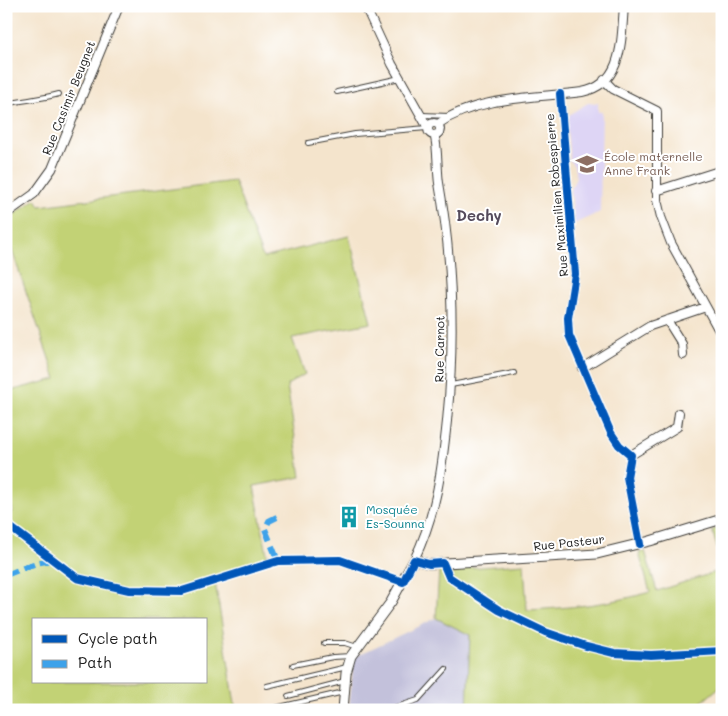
<svg xmlns="http://www.w3.org/2000/svg" width="728" height="716" font-family="Mali,sans-serif">
<rect width="100%" height="100%" fill="#fff"/>
<filter id="ink" filterUnits="userSpaceOnUse"><feTurbulence type="fractalNoise" baseFrequency=".02" numOctaves="2"/><feDisplacementMap in="SourceGraphic" scale="10" xChannelSelector="R" yChannelSelector="G"/><feConvolveMatrix kernelMatrix="1 2 1 2 8 2 1 2 1" color-interpolation-filters="sRGB"/></filter>
<filter id="wash" filterUnits="userSpaceOnUse"><feTurbulence type="fractalNoise" baseFrequency=".0096" numOctaves="4" result="noise"/><feDisplacementMap in="SourceGraphic" scale="20" xChannelSelector="R" yChannelSelector="G"/><feGaussianBlur stdDeviation="1.12" result="paint"/><feColorMatrix in="noise" values="0 0 0 0 0 0 0 0 0 0 0 0 0 0 0 0 0 1.4 0 .05"/><feComposite in="paint" operator="in"/></filter>
<g filter="url(#wash)">
<rect width="100%" height="100%" fill="#f4e4cc"/>
<!-- built -->
<path fill="#ded5f5" d="M588,103H598V112H602L600,212L574,224L571,188L576,178L574,166L570,161L566,120L570,114Z"/>
<!-- industrial -->
<path fill="#c3c1db" d="M436,618L470,634L467,710H349L354,657Z"/>
<!-- green -->
<path fill="#c2d275" stroke="#6f7748" fill-rule="evenodd" d="M234,181L263,258L349,236L371,323L292,338L305,374L287,385L301,477L254,486L268,559L215,582L236,710H6V521L13,509L6,504V392L56,379L6,233V220L36,199L40,206ZM34,620H206V682H34Z
M722,527V564L712,530Z
M645,551L657,591L722,570V685L692,710H467L470,635L436,618L439,570L524,564L527,610C569,608 610,604 650,592L639,553Z"/>
</g>
<g filter="url(#ink)">
<g fill="none" stroke-linecap="round" stroke-linejoin="round">
<!-- service casing -->
<g stroke="#3c3a36" stroke-width="6">
<path id="service" d="M337,92L400,78
M6,104C25,100 41,99 59,94
M422,115L449,116
M308,143L355,134L427,128
M451,385L514,373
M324,643H345L357,647
M293,665L333,657L351,656
M267,686L347,667
M288,696L345,681
M275,708L344,692
M387,710L418,700L446,669"/>
</g>
<!-- minor casing -->
<g stroke="#3c3a36" stroke-width="10">
<path id="minor" d="M365,6L392,64L428,128
M604,80L613,89L657,111V200L661,217L671,243L722,336
M560,94L575,274L568,318L569,335L611,433L619,445L631,455L627,477L640,544
M428 129a6 6 0 1 1 12 0a6 6 0 1 1-12 0Z
M438,124C478,96 536,98 582,92C624,84 621,39 624,6
M656,191L722,170
M6,214L34,194L52,169L119,6
M667,320L682,344L683,355
M582,368L650,326L706,307
M631,455L677,427L679,413
M414,560C436,515 442,470 447,421C455,341 453,262 439,183C437,171 438,143 434,135"/>
</g>
<!-- tertiary casing -->
<g stroke="#3c3a36" stroke-width="11">
<path id="tertiary" d="M343,710L346,673L351,656L391,602L414,560L429,564L597,554L650,541L722,519"/>
</g>
<!-- service -->
<use href="#service" stroke="#fff" stroke-width="4"/>
<!-- minor -->
<use href="#minor" stroke="#fff" stroke-width="8"/>
<!-- tertiary -->
<use href="#tertiary" stroke="#fff" stroke-width="9"/>
<!-- quiet -->
<path stroke="#3da2ea" stroke-width="6" stroke-dasharray="12 6" stroke-linecap="butt" d="M277,517L269,521L265,529L278,561
M6,575L36,563L52,560"/>
<!-- cycleway casing -->
<g stroke="#fff" stroke-width="11">
<path id="cycleway" d="M560,94L575,274L568,318L569,335L611,433L619,445L631,455L627,477L640,544
M6,524L77,578L129,590L182,591L278,561L340,560L403,582L414,560L429,564L443,563L449,577L499,610L545,632L586,646L614,653L651,655L722,651"/>
</g>
<!-- cycleway -->
<use href="#cycleway" stroke="#0057b8" stroke-width="8"/>
</g>
</g>
<!-- icons -->
<defs>
<g id="school-bare" transform="scale(1.725)"><path d="M0-5L7-2L0 1L-7-2ZM-4 1L0 2.5L4 1V4Q0 6-4 4Z" fill="#8d6e63" stroke="#fff" stroke-width="2.5" paint-order="stroke"/></g>
<g id="building-bare" transform="scale(1.725)"><path d="M-4-6H4V6H1V3H-1V6H-4ZM-2.5-4.3h1.7v1.8h-1.7ZM.8-4.3h1.7v1.8H.8ZM-2.5-1h1.7V.8h-1.7ZM.8-1h1.7V.8H.8Z" fill="#0f9aa8" stroke="#fff" stroke-width="2.5" paint-order="stroke"/></g>
</defs>
<g fill-rule="evenodd">
<use href="#school-bare" x="587" y="164"/>
<use href="#building-bare" x="349" y="517"/>
</g>
<g text-anchor="middle" stroke-width="4" stroke-linejoin="round" paint-order="stroke">
<!-- street labels -->
<g font-size="12" fill="#1c1c1c" stroke="#fff">
<text transform="translate(69 98) rotate(-68)" y="4">Rue Casimir Beugnet</text>
<text transform="translate(557 195) rotate(-95)" y="4">Rue Maximilien Robespierre</text>
<text transform="translate(440 349) rotate(-89)" y="4">Rue Carnot</text>
<text transform="translate(569 543) rotate(-6)" y="4">Rue Pasteur</text>
</g>
<!-- education labels -->
<g font-size="12" fill="#785e54" stroke="#fff" text-anchor="start">
<text x="604" y="161">École maternelle<tspan x="604" dy="14">Anne Frank</tspan></text>
</g>
<!-- culture labels -->
<g font-size="12" fill="#0d838f" stroke="#fff" text-anchor="start">
<text x="366" y="514">Mosquée<tspan x="366" dy="14">Es-Sounna</tspan></text>
</g>
<!-- quarter labels -->
<g font-size="15" font-weight="bold" fill="#554b5c" stroke="#fff">
<text x="479" y="221">Dechy</text>
</g>
</g>
<!-- margin -->
<rect width="728" height="716" fill="none" stroke="#fff" stroke-width="25"/>
<!-- legend -->
<rect x="32" y="618" width="175" height="65" fill="#ffffff" stroke="#a4a4a4"/>
<rect x="42" y="635" width="25" height="8" fill="#0057b8" stroke="#a4a4a4"/>
<text x="78" y="644" font-size="15" fill="#1c1c1c">Cycle path</text>
<rect x="42" y="660" width="25" height="8" fill="#3da2ea" stroke="#a4a4a4"/>
<text x="78" y="668" font-size="15" fill="#1c1c1c">Path</text>
</svg>
